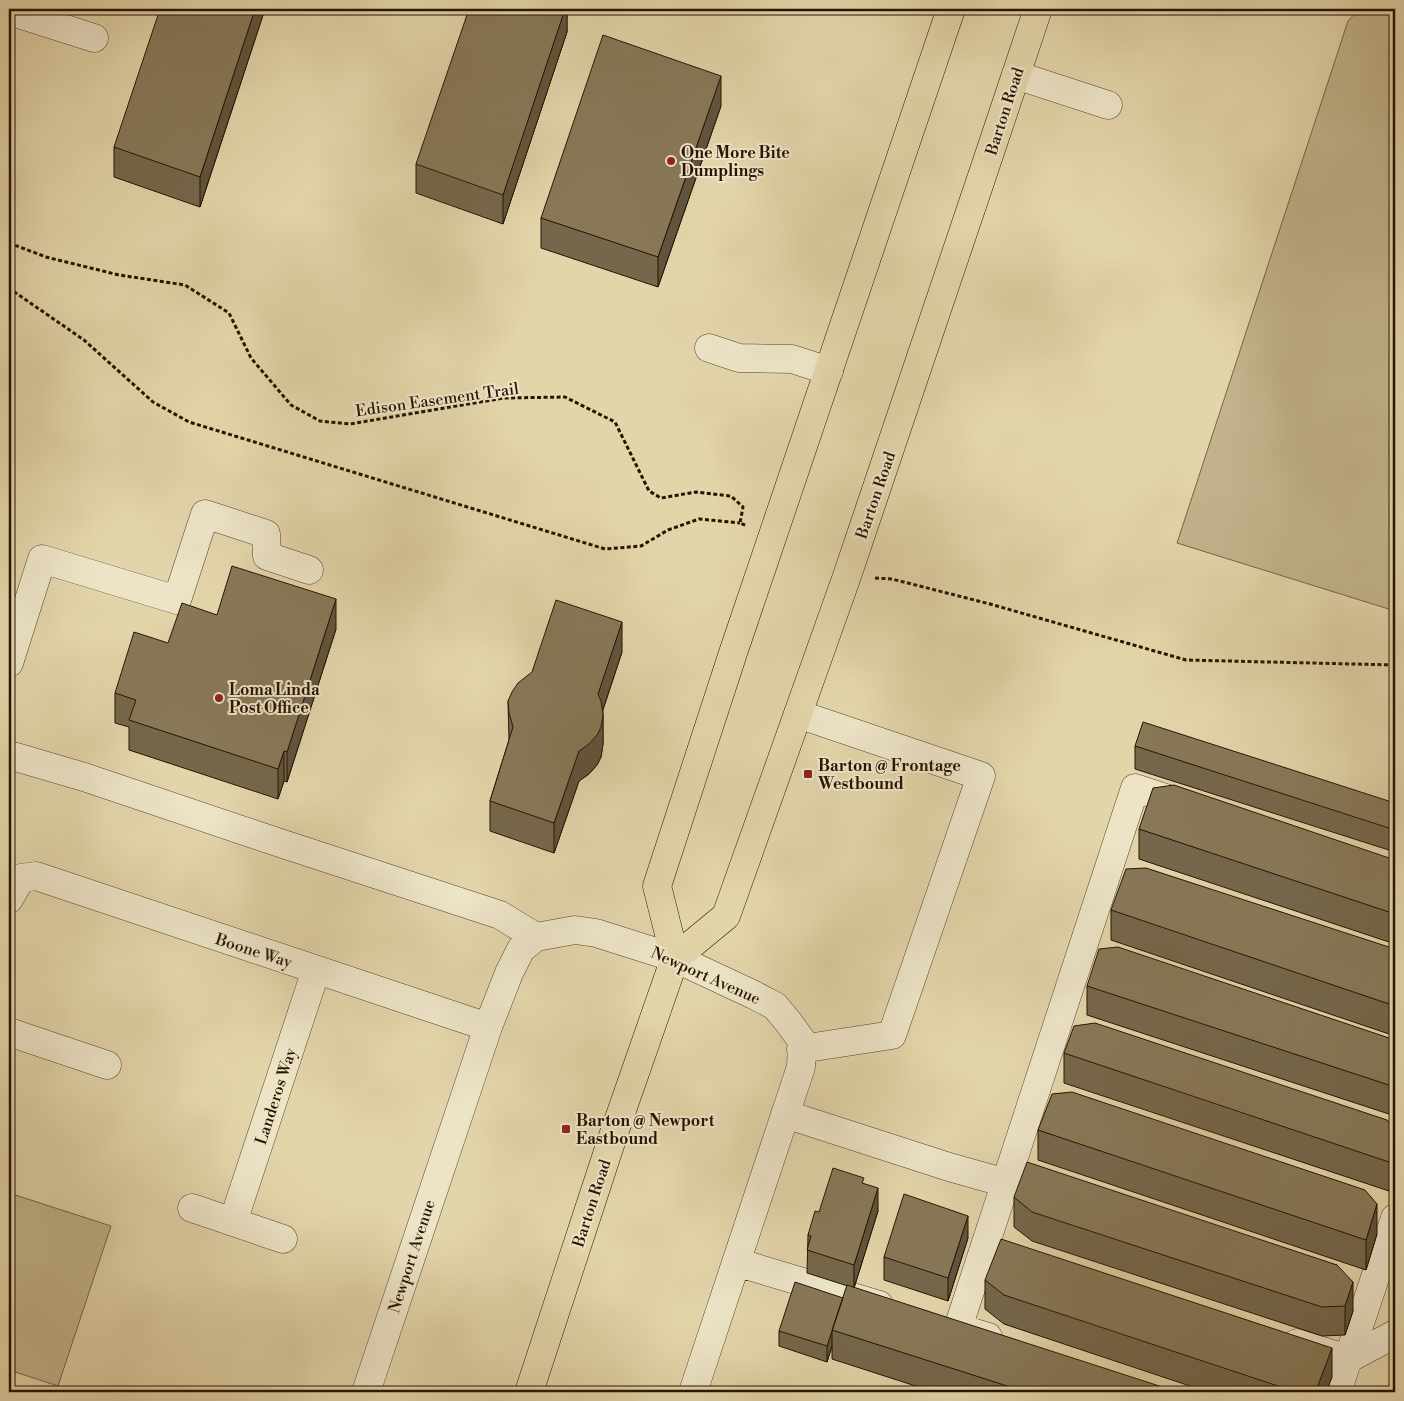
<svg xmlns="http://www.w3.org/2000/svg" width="1404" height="1401" font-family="'Libre Bodoni',serif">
<rect width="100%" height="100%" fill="#e3d5aa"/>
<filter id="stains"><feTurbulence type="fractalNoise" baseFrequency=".004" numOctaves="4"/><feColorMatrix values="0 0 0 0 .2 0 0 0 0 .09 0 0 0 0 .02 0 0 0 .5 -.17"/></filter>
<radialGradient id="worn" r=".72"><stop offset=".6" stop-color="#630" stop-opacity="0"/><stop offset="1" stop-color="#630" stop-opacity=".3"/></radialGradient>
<!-- green -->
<path fill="#c3b48d" stroke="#746446" d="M1359,9H1395V611L1177,543L1348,21Z
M9,1193L111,1226L58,1386L9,1370Z"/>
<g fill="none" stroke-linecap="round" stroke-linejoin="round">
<!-- minor casing -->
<g stroke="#54442a" stroke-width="29">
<path id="minor" d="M9,11L94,38
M1016,75L1108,105
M709,348L739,358L792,359L829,371
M9,663L42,559L177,600L205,514L266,534L267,556L309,570
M798,714L981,776L892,1035L801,1049
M9,755L84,777L277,842L500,915L536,937
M9,899L21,878L36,876L488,1027
M9,1032L107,1065
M785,1114L949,1167L1006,1183
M192,1208L283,1239
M233,1222L316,970
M736,1262L879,1305
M988,1337L958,1328L1135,788L1187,805
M1297,1343L1348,1359L1395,1218
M366,1392L488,1027L509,973L521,949L536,937L575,930L596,933L675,958L754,995L775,1006L789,1023L802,1041L801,1067L693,1392
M1337,1392L1348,1359L1395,1334"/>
</g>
<!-- major casing -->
<g stroke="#251400" stroke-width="29">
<path id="major" d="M675,958L657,886L733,653L951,9
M529,1392L613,1136L675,958L726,916L847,576L978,188L1038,9"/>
</g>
<!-- path -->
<path stroke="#251400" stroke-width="3" stroke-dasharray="4 2.5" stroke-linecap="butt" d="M9,243L46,257L119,275L185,285L229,313L251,358L291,405L320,421L350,424L504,398L565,397L615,422L649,491L661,498L696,492L731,496L743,507L740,523L747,526
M9,273L13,291L84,340L153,402L189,422L605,549L641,546L668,530L699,519L740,523
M875,578L892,579L990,604L1186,660L1395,665"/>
<!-- minor -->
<use href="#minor" stroke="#ede4c8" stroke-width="28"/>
<!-- major -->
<use href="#major" stroke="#e3d5aa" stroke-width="28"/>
</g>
<!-- wall -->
<path fill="#75674c" stroke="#251400" d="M265,9L200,207L114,177V147Z
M567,9V32L503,224L416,193V164Z
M741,9H750L749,11Z
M721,106L658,287L541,248V218Z
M217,615L336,629L287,782L284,781L278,799L129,750V727L115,723V693L168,643Z
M622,652L603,710V744L601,757L597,765L589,774L579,781L554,853L490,831V801L509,740L508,701Z
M1135,746L1395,803V852L1135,769Z
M1139,829L1395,860V944L1139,859Z
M1111,910L1395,949V1036L1111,940Z
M1087,986L1395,1040V1116L1087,1015Z
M1064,1053L1395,1129V1184L1392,1192L1064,1083Z
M1038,1130L1377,1234L1366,1270L1038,1160Z
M864,1184L878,1211L854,1288L807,1273L808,1235L819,1212Z
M1014,1197L1337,1265L1353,1311L1345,1335L1322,1336L1032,1241L1014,1227Z
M968,1238L948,1301L884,1280V1257Z
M985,1280L1332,1377L1326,1392H1208L1004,1324L985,1309Z
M843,1298L1178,1392H934L832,1359V1346L827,1362L779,1346V1331Z"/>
<!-- shaded-wall -->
<path fill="#5f543e" stroke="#251400" d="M255,9H265L200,207V177Z
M565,9H567V32L503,224V195Z
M721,76V106L658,287V257Z
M336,599V629L287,782V752Z
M622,622V652L598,724V694Z
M603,715V744L601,757L597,765L589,774L579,781L554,853V823L579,751Z
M284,751V781L278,799V769Z
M1395,1154V1184L1392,1192V1163Z
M878,1188V1211L854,1288V1265Z
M1377,1204V1234L1366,1270V1240Z
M968,1216V1238L948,1301V1278Z
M1353,1282V1311L1345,1335V1306Z
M832,1330V1346L827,1362V1346Z
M1332,1348V1377L1326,1392H1317V1388Z"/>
<!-- building -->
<path fill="#887858" stroke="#251400" d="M160,9H255L200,177L114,147Z
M469,9H565L503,195L416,164Z
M603,35L721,76L658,257L541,218Z
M232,566L336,599L287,752L284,751L278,769L129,720L136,700L115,693L134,632L168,643L182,603L217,615Z
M556,600L622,622L598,694L601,701L603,715L601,727L597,735L589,744L579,751L554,823L490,801L513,727L509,713L508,701L512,692L518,683L532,672Z
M1143,722L1395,803V830L1135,746Z
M1174,785L1395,860V914L1139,829L1153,788Z
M1146,868L1395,949V1006L1111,910L1126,869Z
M1118,947L1395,1040V1087L1087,986L1099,949Z
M1095,1023L1387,1120L1395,1129V1154L1392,1163L1064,1053L1074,1026Z
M1072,1092L1365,1190L1377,1204L1366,1240L1038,1130L1052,1094Z
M1027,1162L1337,1265L1353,1282L1345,1306L1322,1307L1032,1212L1014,1197Z
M833,1168L864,1178L862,1183L878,1188L854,1265L807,1250L811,1236L808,1235L815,1211L819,1212Z
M904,1194L968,1216L948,1278L884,1257Z
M1001,1239L1332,1348L1317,1388L1293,1391L1004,1295L985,1280Z
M795,1282L843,1298L827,1346L779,1331Z
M847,1285L1178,1392H1026L832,1330Z"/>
<!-- markers -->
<g fill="#8f2418" stroke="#ede4c8" stroke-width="2">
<circle cx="671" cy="161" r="5"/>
<circle cx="219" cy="698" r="5"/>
<rect x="803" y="769" width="10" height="10" rx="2.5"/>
<rect x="561" y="1124" width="10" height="10" rx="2.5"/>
</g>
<g text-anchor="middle" stroke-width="4" stroke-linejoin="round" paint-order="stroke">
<!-- street labels -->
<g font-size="16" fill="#251400" stroke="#ede4c8">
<text transform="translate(1004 111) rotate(-72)" y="6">Barton Road</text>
<text transform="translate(437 399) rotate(-8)" y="6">Edison Easement Trail</text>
<text transform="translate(875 495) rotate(-71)" y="6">Barton Road</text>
<text transform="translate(254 950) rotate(18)" y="6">Boone Way</text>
<text transform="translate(706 975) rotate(24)" y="6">Newport Avenue</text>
<text transform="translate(275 1096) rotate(-72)" y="6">Landeros Way</text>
<text transform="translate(591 1203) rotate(-72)" y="6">Barton Road</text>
<text transform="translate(411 1256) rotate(-72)" y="6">Newport Avenue</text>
</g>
<!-- poi labels -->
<g font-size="16" font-weight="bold" fill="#251400" stroke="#ede4c8" text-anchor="start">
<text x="681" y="158">One More Bite<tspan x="681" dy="18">Dumplings</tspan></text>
<text x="229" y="695">Loma Linda<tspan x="229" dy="18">Post Office</tspan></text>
<text x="818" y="771">Barton @ Frontage<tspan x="818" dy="18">Westbound</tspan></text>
<text x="576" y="1126">Barton @ Newport<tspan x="576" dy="18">Eastbound</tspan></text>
</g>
</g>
<!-- margin -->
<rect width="1404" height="1401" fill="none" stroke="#e3d5aa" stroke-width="30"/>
<rect x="10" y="10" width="1384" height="1381" fill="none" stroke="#251400" stroke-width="2.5"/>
<rect x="15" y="15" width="1374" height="1371" fill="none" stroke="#251400"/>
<rect width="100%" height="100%" filter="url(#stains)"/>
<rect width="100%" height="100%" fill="url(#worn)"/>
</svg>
